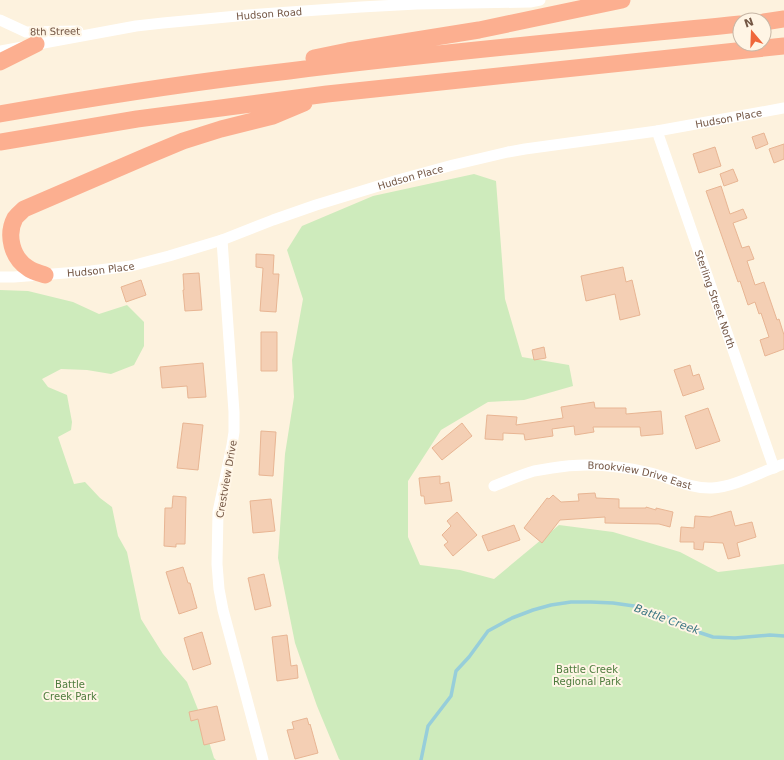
<svg xmlns="http://www.w3.org/2000/svg" width="784" height="760" font-family="'DejaVu Sans',sans-serif">
<rect width="100%" height="100%" fill="#fdf2de"/>
<!-- green -->
<path fill="#ceebbc" d="M474,174L496,181L505,299L522,357L569,365L573,386L524,400L488,402L441,430L408,481V537L420,565L460,570L494,579L559,525L613,532L680,552L718,572L784,564V760H340L339,759L317,706L295,643L278,558L285,454L294,397L292,360L303,299L287,250L302,226L373,196Z
M0,290L28,291L73,302L99,314L127,305L144,322V346L134,365L111,374L87,370L61,369L42,379L48,387L67,395L72,422L71,430L58,437L74,484L85,482L100,498L112,507L118,536L127,552L141,619L163,654L187,682L203,722L214,758L216,760H0Z"/>
<g fill="none" stroke-linecap="round" stroke-linejoin="round">
<!-- stream -->
<path stroke="#97ceda" stroke-width="3.5" d="M421,760L428,726L451,696L456,671L469,657L488,631L512,618L533,610L551,605L571,602H591L613,603L634,606L663,615L695,631L713,637L735,638L770,635L784,636"/>
</g>
<!-- building -->
<path fill="#f4cfb4" stroke="#e8b593" d="M764,133L768,144L756,149L752,137Z
M784,144V159L774,163L769,149Z
M715,147L721,166L699,173L693,154Z
M733,169L738,181L724,186L720,174Z
M721,186L730,214L743,209L747,218L733,223L742,248L749,246L754,259L747,261L755,285L764,282L777,320L779,319L784,335V349L765,356L760,340L769,337L761,313L759,314L755,302L748,305L740,281L738,282L706,191Z
M256,254L274,255L273,274H279L276,312L260,311L263,268L256,267Z
M623,267L626,282L632,280L640,315L620,320L615,294L586,301L581,276Z
M199,273L202,310L185,311L183,290H184L183,274Z
M141,280L146,295L126,302L121,287Z
M261,332H277V371H261Z
M544,347L546,358L534,360L532,350Z
M203,363L206,397L188,398L187,386L162,388L160,367Z
M690,365L693,376L699,374L704,389L683,396L674,370Z
M594,402L595,408H626V414L661,411L663,434L641,436L640,427H593L594,432L575,435L574,426L552,429L553,436L525,440L524,434L503,433V440L485,439L487,415L517,417L516,425L563,418L561,407Z
M708,408L720,441L696,449L685,416Z
M183,423L203,425L198,470L177,468Z
M462,423L472,436L442,460L432,448Z
M261,431L276,432L273,476L259,475Z
M440,476V484L449,482L452,501L425,504L424,496H421L419,478Z
M595,493L596,498L619,499V508H646V507L656,510V508L673,512L670,527L659,524L605,523V517L560,520L542,543L524,528L547,498L549,499L553,495L561,502L579,501L578,494Z
M173,496L186,497L185,544H176V547L164,546L165,508H172Z
M271,499L275,531L253,533L250,501Z
M731,511L735,526L752,522L756,537L737,543L740,556L728,559L723,543L704,542L703,550L694,549V542H680L681,527L694,528L695,516L710,517Z
M457,512L477,535L453,556L444,545L448,542L442,535L451,526L447,521Z
M514,525L520,540L488,551L482,536Z
M183,567L188,583H190L197,608L179,614L166,572Z
M264,574L271,606L255,610L248,578Z
M202,632L211,664L193,670L184,638Z
M287,635L291,666L297,665L298,678L277,681L272,637Z
M217,706L225,740L204,745L198,719L191,721L189,712Z
M307,718L309,725L310,724L318,753L295,759L287,730L294,729L292,722Z"/>
<g fill="none" stroke-linecap="round" stroke-linejoin="round">
<!-- minor -->
<g stroke="#fff" stroke-width="11">
<path d="M0,20L26,32L78,31"/>
<path id="s1" d="M0,51L136,26L163,23L248,15L361,7L417,4L530,2L540,0"/>
<path id="s2" d="M657,131L774,468"/>
<path d="M222,240L234,412V432L232,445L218,512L217,564L219,589L223,610L263,760"/>
<path id="s3" d="M0,277H14L91,271L131,266L169,256L222,240L273,220L316,205L398,180L453,165L508,152L525,149L657,131L784,108"/>
<path id="s4" d="M494,486C507,481 520,475 534,471C540,470 546,469 552,468C586,462 617,465 651,473C671,478 691,489 712,488C735,487 762,471 784,464"/>
</g>
<!-- highway -->
<path stroke="#fcaf90" stroke-width="17" d="M764,22L784,19
M314,58L348,51L479,30L622,0
M0,62L36,44
M0,114C96,97 192,82 289,71C439,52 590,39 740,24
M0,142L137,119L327,94L784,46
M45,275C39,273 33,272 28,268C12,258 6,235 15,218C18,214 21,212 24,209L147,156L183,141L221,129L273,116L304,103"/>
</g>
<g text-anchor="middle" stroke-width="4" stroke-linejoin="round" paint-order="stroke">
<!-- street labels -->
<g font-size="10" fill="#745745" stroke="#fff5e5">
<text dy="4" stroke="none"><textPath href="#s1" startOffset="272">Hudson Road</textPath></text>
<text transform="translate(55 31) rotate(-1)" y="4">8th Street</text>
<text dy="4" stroke="none"><textPath href="#s3" startOffset="749">Hudson Place</textPath></text>
<text dy="4" stroke="none"><textPath href="#s3" startOffset="425">Hudson Place</textPath></text>
<text dy="4" stroke="none"><textPath href="#s3" startOffset="101">Hudson Place</textPath></text>
<text dy="4" stroke="none"><textPath href="#s2" startOffset="178">Sterling Street North</textPath></text>
<text dy="4" stroke="none"><textPath href="#s4" startOffset="150">Brookview Drive East</textPath></text>
<text transform="translate(226 479) rotate(-80)" y="4">Crestview Drive</text>
</g>
<!-- park labels -->
<g font-size="10" fill="#4d7b3c" stroke="#fff5e5">
<text x="587" y="673">Battle Creek<tspan x="587" dy="12">Regional Park</tspan></text>
<text x="70" y="688">Battle<tspan x="70" dy="12">Creek Park</tspan></text>
</g>
<!-- water labels -->
<g font-size="11" font-style="italic" fill="#3b7582" stroke="#fff5e5">
<text transform="translate(667 619) rotate(20)" y="4">Battle Creek</text>
</g>
</g>
<!-- north arrow -->
<g transform="translate(752 32) rotate(341)"><circle r="19" fill="#fff5e5" stroke="#c7b6a5"/>
<path d="M0-3L7 15L0 10L-7 15Z" fill="#ef673b"/>
<text y="-6" font-size="11" font-weight="bold" text-anchor="middle" fill="#745745">N</text>
</g>
</svg>
